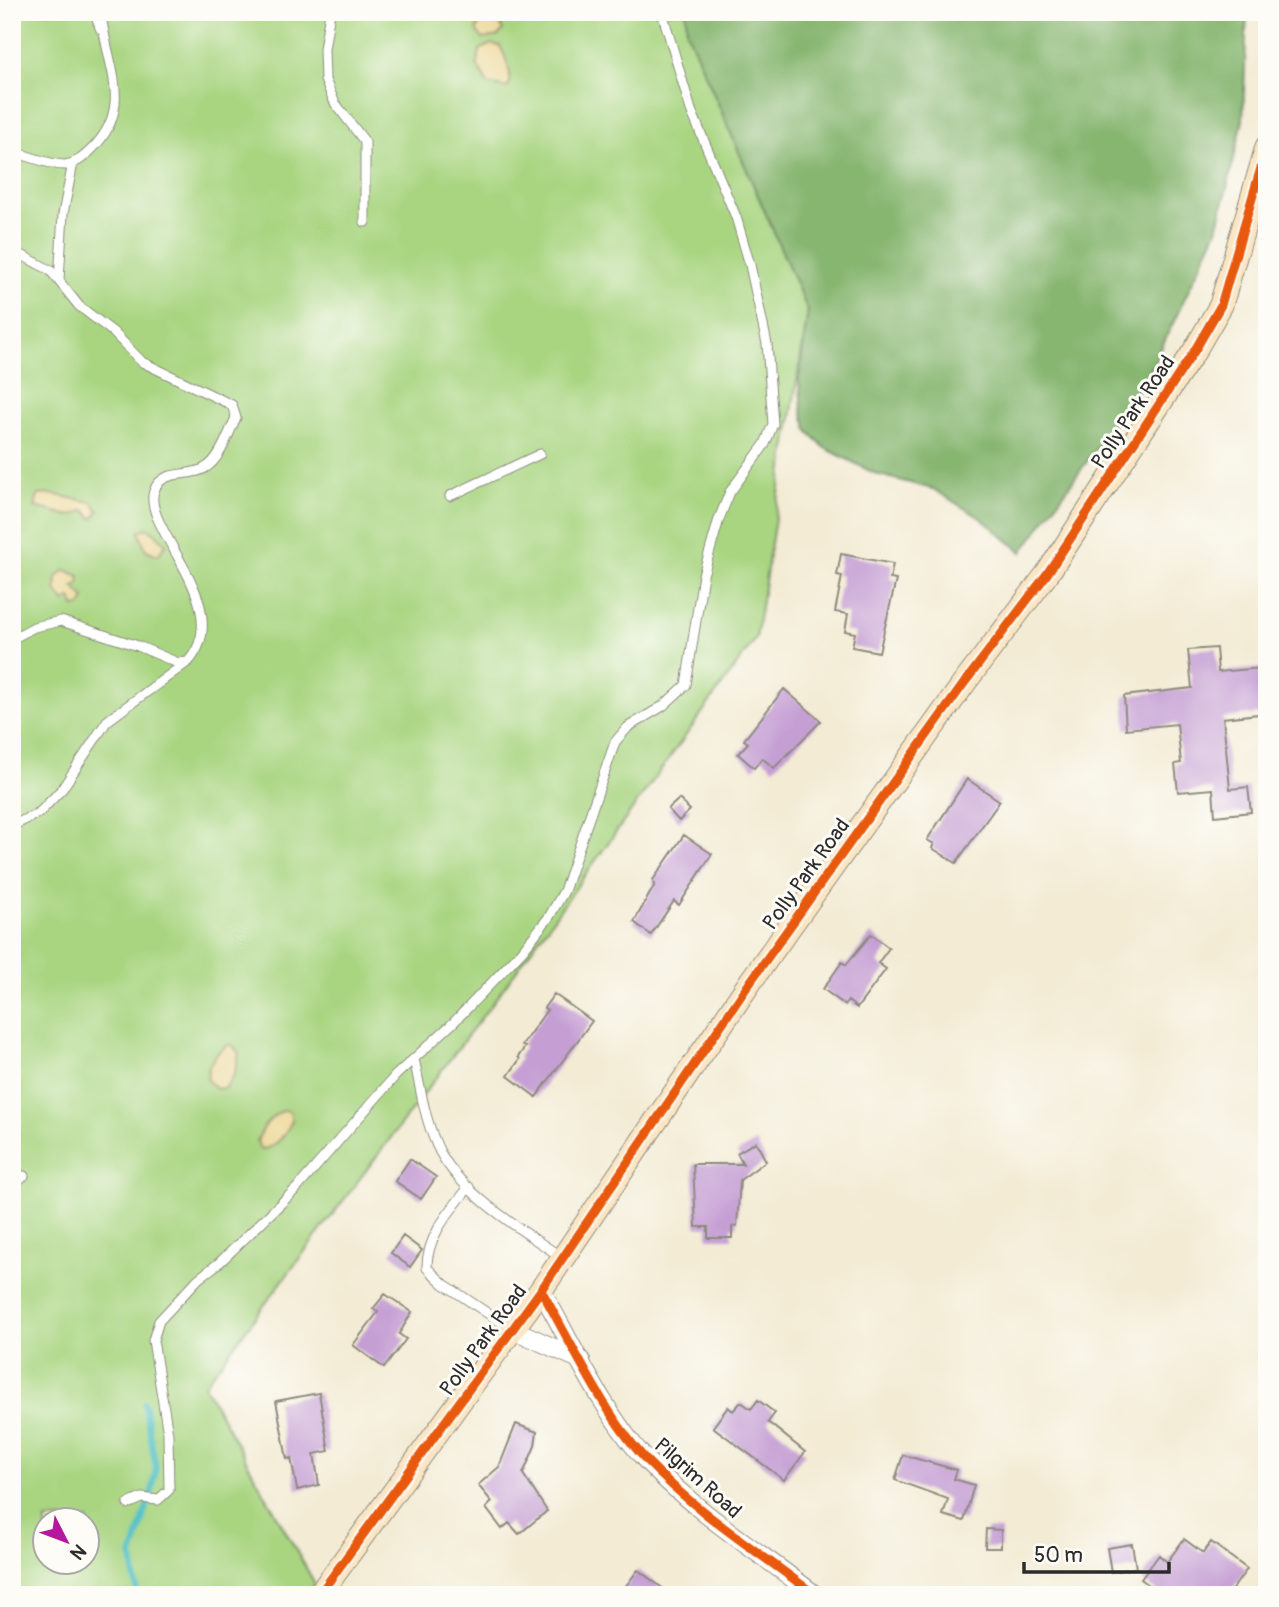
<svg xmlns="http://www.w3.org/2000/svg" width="1279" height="1607" font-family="Pangolin,sans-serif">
<rect width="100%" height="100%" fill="#fdfcf7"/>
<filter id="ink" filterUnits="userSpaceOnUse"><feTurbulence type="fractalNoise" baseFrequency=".0143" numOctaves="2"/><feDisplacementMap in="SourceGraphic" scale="14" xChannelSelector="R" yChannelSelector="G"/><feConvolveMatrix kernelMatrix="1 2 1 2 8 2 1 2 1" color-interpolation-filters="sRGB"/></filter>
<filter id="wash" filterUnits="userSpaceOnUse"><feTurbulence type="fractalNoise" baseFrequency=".00686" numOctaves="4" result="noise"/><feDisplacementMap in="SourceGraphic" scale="28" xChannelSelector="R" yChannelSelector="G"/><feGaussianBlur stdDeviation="1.57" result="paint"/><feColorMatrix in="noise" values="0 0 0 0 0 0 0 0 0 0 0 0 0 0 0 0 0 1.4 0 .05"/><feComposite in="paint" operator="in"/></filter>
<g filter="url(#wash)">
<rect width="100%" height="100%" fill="#f3ebd4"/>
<!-- green -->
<path fill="#a9d581" stroke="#6a8056" stroke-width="2" fill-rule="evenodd" d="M12,12H686L687,32L808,311L756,638L497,997L204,1385L315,1584L307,1595H12ZM46,1520H88V1562H46Z"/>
<!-- forest -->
<path fill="#86b66f" stroke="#58704d" stroke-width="2" d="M686,12H1247L1243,120L1217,230L1148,376L1022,552L982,519L933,489L876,474L825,448L808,431L802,410L799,379L808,311L687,32Z"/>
<!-- sand -->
<path fill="#eeda9e" stroke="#8c8264" stroke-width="2" d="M487,12L496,15L503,30L498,36L483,39L476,30Z
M491,44L500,46C506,57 514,77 508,88L488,84L477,65L480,50Z
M51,494L92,502L99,511L93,519L85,510L70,516L35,507L38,495Z
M146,528L153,531L166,544L158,555L146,550L139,532Z
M65,570L80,576L79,584L73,587L85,598L81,606L74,607L71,598L64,602L56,590L57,577Z
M231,1044L239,1053L234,1075L226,1087L218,1089L208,1081C205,1067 217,1049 231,1044Z
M286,1110L291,1113L292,1121C285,1134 277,1149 260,1149L257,1141C263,1127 271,1114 286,1110Z"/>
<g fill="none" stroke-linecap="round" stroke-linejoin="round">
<!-- stream -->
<path stroke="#51c0c6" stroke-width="6" d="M137,1595L132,1556L153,1487L156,1467L144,1403"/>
</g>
<g id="blocks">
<!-- building -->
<path fill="#c59fd4" d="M841,554L893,564L890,579L896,580L879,652L852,647L855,633L845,631L848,614L835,612L842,576L837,575Z
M1216,648L1218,672L1262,668L1265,681L1267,713L1223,718L1230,789L1248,787L1251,812L1215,816L1213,789L1178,792L1175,764L1181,763L1177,724L1126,729L1124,696L1192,688L1188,650Z
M784,689L821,721L774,768L762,758L754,768L738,754L748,743L744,740Z
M967,779L1000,801L956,863L932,848L934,844L927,840Z
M679,799L690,810L679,821L668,809Z
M684,835L712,854L679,905L674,901L651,935L634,922L654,886L653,880Z
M871,934L889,948L878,963L886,969L857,1008L848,1001L845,1005L823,989L842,962L846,965Z
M554,994L592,1021L536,1097L508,1076L520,1059L518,1057L525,1047L522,1045L547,1010L544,1008Z
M756,1142L766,1161L740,1180L737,1226L732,1227V1238H708V1227H696L693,1164H743L737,1153Z
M410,1159L436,1177L421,1199L395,1181Z
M403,1236L422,1250L410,1267L391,1253Z
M385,1294L412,1312L399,1334L406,1339L384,1368L353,1345L378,1312L373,1309Z
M319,1393L329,1451L314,1454L319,1485L297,1490L291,1458L287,1459L276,1401Z
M758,1400L775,1413L768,1422L805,1452L784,1480L713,1427L728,1407L733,1411L741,1402L751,1409Z
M516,1424L537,1432L535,1446L523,1474L547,1511L519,1534L509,1523L502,1529L486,1508L492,1502L478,1485L499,1467Z
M903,1455L957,1470L954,1479L974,1485L964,1521L943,1515L948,1499L895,1480Z
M986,1529L1001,1530V1548H985Z
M1184,1539L1203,1553L1211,1542L1247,1569L1228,1595H1162L1141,1579L1159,1555L1167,1562Z
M1132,1544L1136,1568L1111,1572L1107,1548Z
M638,1570L672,1595H619Z"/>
</g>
</g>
<g filter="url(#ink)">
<use href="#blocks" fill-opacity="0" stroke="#8f8b80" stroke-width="2"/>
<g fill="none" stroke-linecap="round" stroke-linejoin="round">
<!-- lane casing -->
<g stroke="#8f8b80" stroke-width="11">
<path id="lane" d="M94,12L101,30
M330,12L324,49L325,80L335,103L365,142V222
M12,152C29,155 47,165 65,165C76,164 84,157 92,149C136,105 105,64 101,12
M12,250L50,270L79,306L113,332L142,362L232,405L236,418C228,433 221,459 205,468C189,478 162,468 154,491C141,528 238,606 188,662L178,663L138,646L61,621L34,627L12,639
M59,280L63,214L73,163
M450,496L540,454
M12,826L40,812L62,789L107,721L186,663
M414,1059C421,1090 425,1123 440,1152C463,1195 522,1230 561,1257
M12,1184L24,1176
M469,1187C450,1211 426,1237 427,1268L444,1284L511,1329
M128,1504L142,1498L158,1500L169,1490L168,1434L153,1340L159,1321L198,1279L220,1262L298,1187L396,1075L453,1023L522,951L549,917L564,891L615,742L628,727L663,706L686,685L703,575L719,519L730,492L765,444L773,424L767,344L750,265L736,217L691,110L662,12"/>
</g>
<!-- street casing -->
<g stroke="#8f8b80" stroke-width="20">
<path id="street" d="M541,1290C572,1344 605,1417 648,1462C697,1513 759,1552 815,1595
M512,1329L581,1360"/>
</g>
<!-- secondary casing -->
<g stroke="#8f8b80" stroke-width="25">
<path id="secondary" d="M319,1595L541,1290L753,978L965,682L1047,574L1195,350L1221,305L1267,147"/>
</g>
<!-- lane -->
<use href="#lane" stroke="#fff" stroke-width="9"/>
<!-- street -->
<use href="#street" stroke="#fff" stroke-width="18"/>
<!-- secondary -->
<use href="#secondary" stroke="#fbe6c4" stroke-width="23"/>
<!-- cycleway casing -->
<g stroke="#fdfcf7" stroke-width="13">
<path id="cycleway" d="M541,1290C572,1344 605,1417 648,1462C697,1513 759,1552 815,1595
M319,1595L541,1290L753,978L965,682L1047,574L1195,350L1221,305L1267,147"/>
</g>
<!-- cycleway -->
<use href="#cycleway" stroke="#e8590c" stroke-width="9"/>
</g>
</g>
<g text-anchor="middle" stroke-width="6" stroke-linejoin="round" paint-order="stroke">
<!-- street labels -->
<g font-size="21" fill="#2b2b2b" stroke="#fdfcf7">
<text transform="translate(1133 412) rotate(-56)" y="7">Polly Park Road</text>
<text transform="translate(806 874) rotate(-54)" y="7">Polly Park Road</text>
<text transform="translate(483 1340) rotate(-54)" y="7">Polly Park Road</text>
<text transform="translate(698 1478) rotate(42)" y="7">Pilgrim Road</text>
</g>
</g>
<!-- margin -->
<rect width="1279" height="1607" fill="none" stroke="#fdfcf7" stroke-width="42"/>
<!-- north arrow -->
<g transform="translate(66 1541) rotate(132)"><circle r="33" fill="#fdfcf7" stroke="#a9a8a5" stroke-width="2"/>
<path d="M0-5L12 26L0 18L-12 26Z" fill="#b5179e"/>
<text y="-10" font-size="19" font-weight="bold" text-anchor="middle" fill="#2b2b2b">N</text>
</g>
<!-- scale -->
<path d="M1024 1562v10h145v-10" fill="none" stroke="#2b2b2b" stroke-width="3.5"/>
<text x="1034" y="1562" font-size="21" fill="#2b2b2b" stroke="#fdfcf7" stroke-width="5" paint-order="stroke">50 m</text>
</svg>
